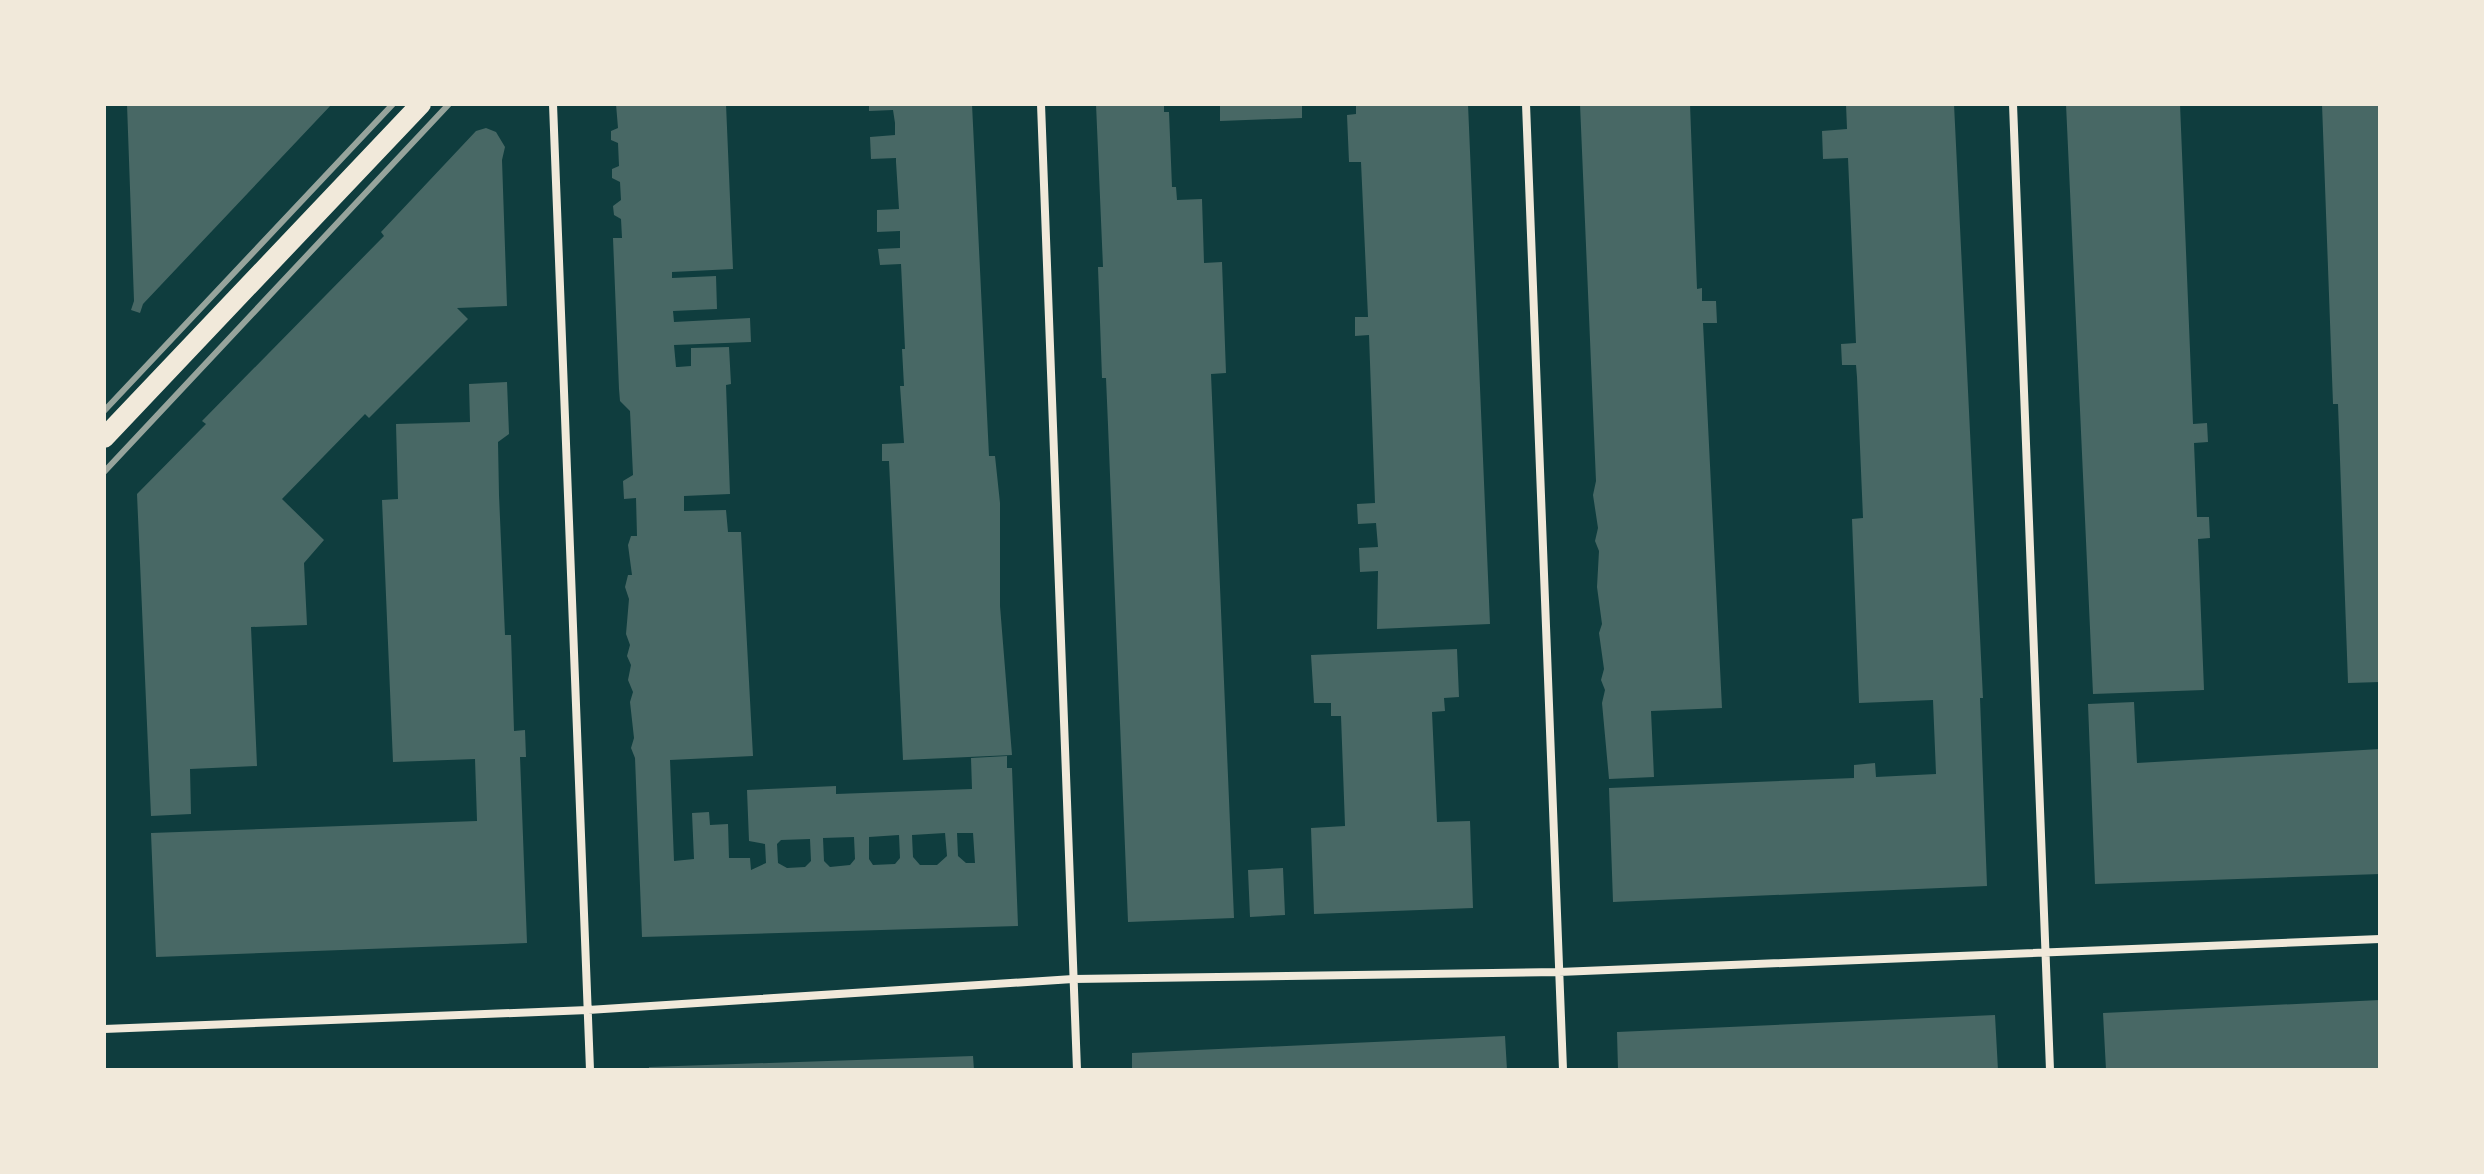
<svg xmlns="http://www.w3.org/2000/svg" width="2484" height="1174" font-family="'Exo 2',sans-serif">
<rect width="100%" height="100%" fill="#0f3d3e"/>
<!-- building -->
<path fill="#486865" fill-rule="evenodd" d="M127,104H332L143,304L140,313L131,310L134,301Z
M616,104H726L733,269L672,272V278L716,276L717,309L673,311L674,322L750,318L751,342L674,345L676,367H678L691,366V348L729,347L731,384L726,385L730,494L684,496V511L726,510L728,532H741L753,756L670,760L674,861L694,859L692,813L709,812L710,825L728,824L729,858H750L751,870L766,863L765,844L749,841L747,790L836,786V794L972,789L971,758L1007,756V768H1012L1018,926L642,937L635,758L631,748L634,738L630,702L633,692L628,680L631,665L627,656L630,645L626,634L629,599L625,587L628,575H632L628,545L631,536H637L636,498L624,499L623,481L633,475L630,411L620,401L619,389L613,238H622L621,219L614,215L613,206L621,200L620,182L612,178V169L619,166L618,143L611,140V131L618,128ZM945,833L947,856L937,865H920L913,857L912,835ZM957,833H973L975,863H966L958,856ZM899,835L900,858L895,864L873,865L869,859V837ZM854,837L855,859L850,865L830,867L824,861L823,838ZM810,839L811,861L805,867L787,868L778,863L777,844L781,840Z
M869,104H972L989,456H995L1000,503V606L1012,755L903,760L889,461H882V444L904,443L900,386H904L902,349H905L901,264L880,265L878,249L900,248V231L877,232V210L899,209L896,162V158L871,159L870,137L895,135V123L893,110L869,111Z
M1096,104H1164V112H1169L1172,187H1176L1177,200L1202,199L1204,263L1222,262L1226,373L1211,374L1234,918L1128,922L1108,425L1106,378H1102L1098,267H1103Z
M1220,104H1302V118L1220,121Z
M1356,104H1468L1490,624L1377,629L1378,571L1360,572L1359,548L1378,547L1376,523L1358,524L1357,504L1375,503L1369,335L1355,336V317H1368L1361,162H1349L1347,115L1356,114Z
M1580,104H1690L1697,289L1702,288V301H1716L1717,323H1703L1722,708L1651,711L1654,777L1609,779L1602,703L1605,690L1601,680L1604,669L1599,633L1602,624L1597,587L1599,551L1595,541L1598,528L1593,495L1596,481Z
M1846,104H1954L1983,698H1980L1987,886L1613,902L1609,788L1854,778V765L1875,763L1876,777L1936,774L1933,700L1859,703L1852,519L1863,518L1857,377L1856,365H1842L1841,344L1856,343L1848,158L1823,159L1822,131L1847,129Z
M2066,104H2180L2193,424L2207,423L2208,442L2194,443L2197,517H2209L2210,538L2198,539L2204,690L2093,694Z
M2322,104H2380V682L2348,683L2338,404H2333Z
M486,128L496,132L505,147L502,160L507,306L457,308L468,319L369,418L365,414L282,499L324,540L304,563L307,625L251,627L257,766L190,769L191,814L151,816L137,494L206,424L202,421L384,236L381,232L476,131Z
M507,382L509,434L498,442L499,495L505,635H511L514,731L525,730L526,757H520L527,943L156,957L151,833L477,821L475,759L393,762L382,500L398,499L396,424L470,422L469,384Z
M1457,649L1459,697L1444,698L1445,711L1432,712L1437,822L1470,821L1473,908L1314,914L1311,828L1345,826L1341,716H1331V703H1314L1311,655Z
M2134,702L2137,763L2380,749V874L2095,884L2088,704Z
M1283,868L1285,915L1250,917L1248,870Z
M2380,1000V1070H2106L2103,1013Z
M1995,1015L1998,1070H1618L1617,1032Z
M1505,1036L1507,1070H1132V1053Z
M973,1056L974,1070H649V1067Z"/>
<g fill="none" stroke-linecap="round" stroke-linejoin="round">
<!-- minor -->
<path stroke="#f1e9da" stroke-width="8" d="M553,104L590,1070
M1041,104L1077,1070
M1526,104L1563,1070
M2013,104L2050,1070
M104,1029L588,1010L1073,979L1559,972L2380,939"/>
<!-- primary -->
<path stroke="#f1e9da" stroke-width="20" d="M104,438L421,104"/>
<!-- rail -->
<path stroke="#97a49c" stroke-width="6" d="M104,411L393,104
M104,472L449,104"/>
</g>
<!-- border -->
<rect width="2484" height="1174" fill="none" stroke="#f1e9da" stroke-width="212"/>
</svg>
